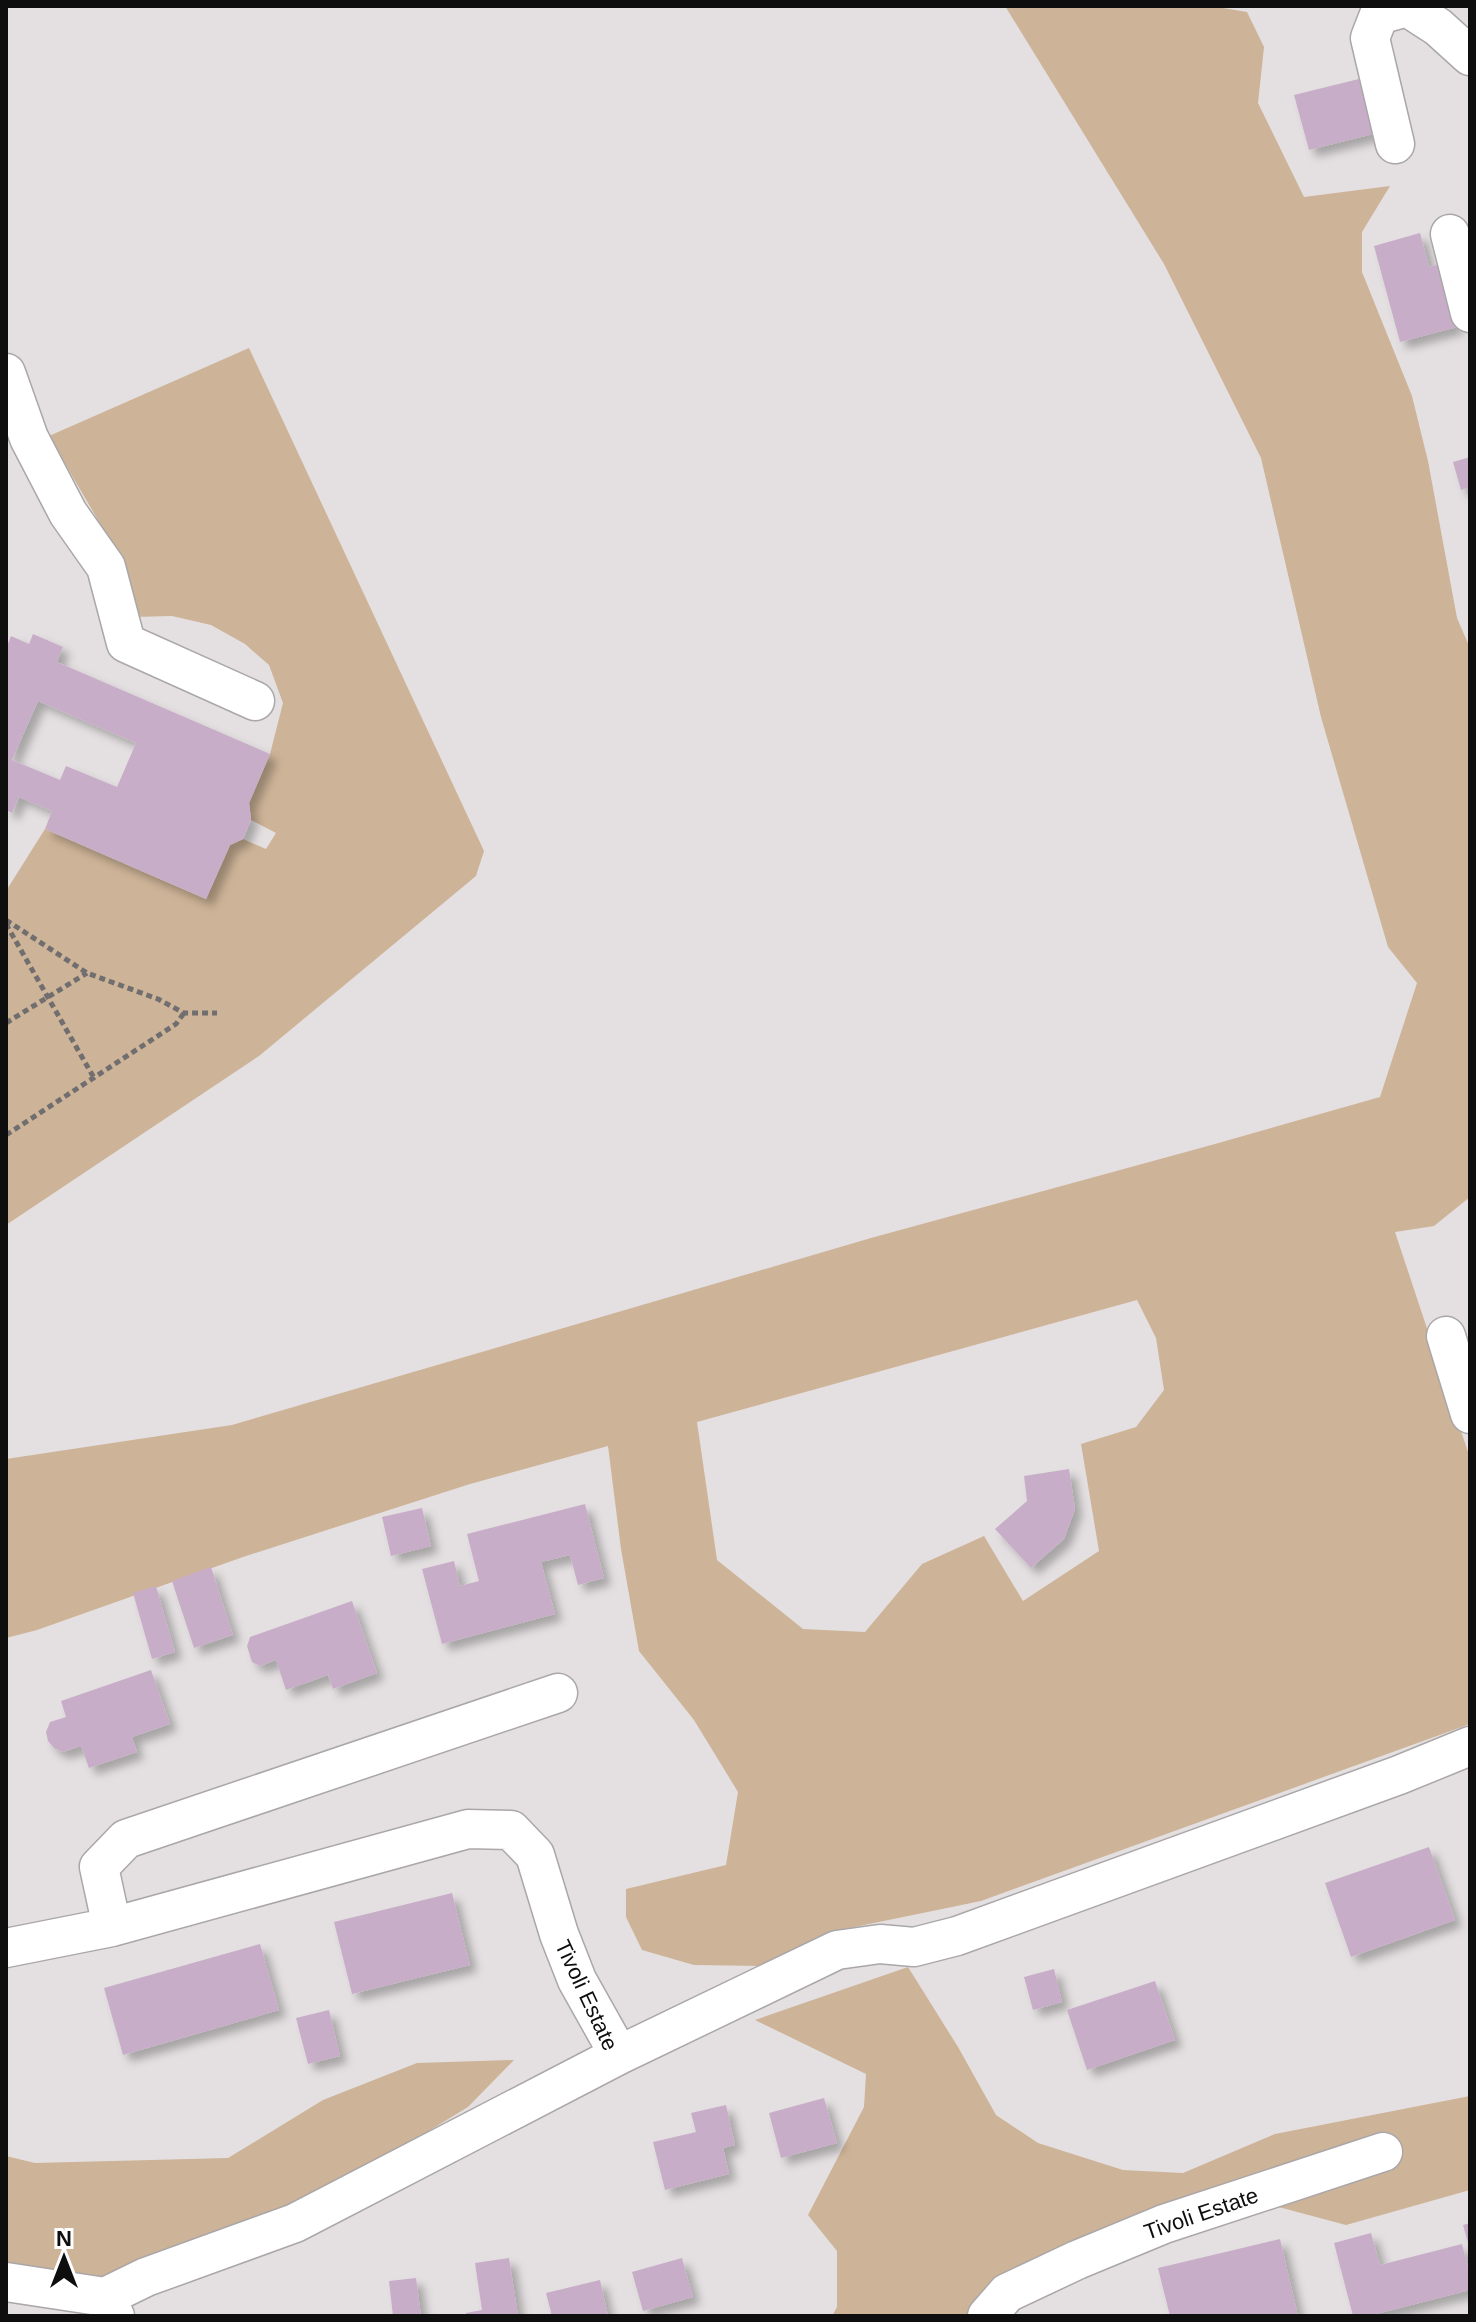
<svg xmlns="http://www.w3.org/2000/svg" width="1476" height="2322" font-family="Helvetica,sans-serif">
<defs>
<filter id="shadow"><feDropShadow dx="7" dy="7" stdDeviation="4" flood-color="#0004"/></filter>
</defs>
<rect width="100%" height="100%" fill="#e4e0e1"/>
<!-- green -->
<path fill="#cdb397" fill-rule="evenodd" d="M1005,6H1211L1247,12L1264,47L1258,103L1304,197L1390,186L1362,232V272L1412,396L1428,461L1457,618L1470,648V1197L1434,1226L1395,1232L1470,1458V1724L981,1901L835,1931L762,1966L694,1965L642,1950L626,1917V1889L726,1865L738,1792L694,1720L639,1651L621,1549L608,1446L470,1484L243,1557L37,1630L6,1638V1459L232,1425L871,1238L1215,1144L1380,1097L1417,983L1388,947L1321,717L1261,458L1164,264ZM1137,1300L1156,1338L1164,1390L1136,1427L1081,1444L1099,1551L1023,1601L984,1536L922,1564L865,1632L803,1629L717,1560L697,1422Z
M249,348L484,851L476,876L259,1056L6,1225V891L45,829L206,899L230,845L243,839L266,849L276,833L251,820L249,803L270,754L283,703L269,665L245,644L211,625L172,616L133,617L120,558L49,436Z
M908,1967L958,2047L996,2115L1038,2143L1123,2170L1183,2173L1275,2134L1470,2096V2190L1346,2225L1271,2205L1165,2242L977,2316H832L837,2307V2251L808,2215L864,2107L866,2074L755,2020Z
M514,2060L468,2107L289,2216L104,2282L6,2273V2156L35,2163L228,2158L323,2100L417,2063Z"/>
<!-- building -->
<path fill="#c8adc8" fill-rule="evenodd" filter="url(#shadow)" d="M1359,79L1373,134L1309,150L1294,95Z
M1420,233L1429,267L1440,264L1457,327L1400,342L1374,246Z
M1470,457V487L1461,490L1453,462Z
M33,634L63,647L57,662L270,754L249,803L251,820L243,839L230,845L206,899L45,829L52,811L19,797L12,813L6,810V649L11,636L29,644ZM38,701L136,743L117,787L66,766L60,780L12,760Z
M1069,1469L1075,1509L1064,1539L1031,1568L995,1529L1027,1501L1024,1476Z
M585,1504L604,1578L578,1585L570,1555L541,1562L555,1614L442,1644L422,1569L454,1561L460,1586L479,1581L467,1534Z
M422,1508L431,1546L391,1556L382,1517Z
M211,1567L233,1635L194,1648L172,1581Z
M156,1586L175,1652L152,1659L133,1593Z
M352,1601L377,1673L333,1689L328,1675L286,1690L276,1660L260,1666L252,1662L247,1646L250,1637Z
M151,1670L170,1724L132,1737L137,1752L89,1768L81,1746L63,1752L54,1748L48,1741L46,1732L50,1722L66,1717L61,1701Z
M1429,1847L1455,1920L1351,1957L1325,1883Z
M452,1893L470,1965L352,1994L334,1922Z
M260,1944L279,2010L123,2055L104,1988Z
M1054,1969L1062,2002L1033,2010L1024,1977Z
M1155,1981L1175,2040L1087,2070L1067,2010Z
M329,2010L340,2056L308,2064L296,2018Z
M824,2098L837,2143L781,2158L769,2113Z
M726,2105L735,2145L723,2148L729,2174L665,2190L653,2142L696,2132L691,2113Z
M1470,2223V2245L1469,2246L1463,2225Z
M1371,2233L1380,2265L1462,2244L1470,2275V2290L1368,2316H1353L1334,2243Z
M1280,2239L1298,2316H1170L1158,2268Z
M509,2258L518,2316H467L466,2313L482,2310L475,2263Z
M682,2258L693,2297L643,2311L632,2272Z
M416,2278L421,2316H393L389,2281Z
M600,2280L608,2316H552L546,2293Z"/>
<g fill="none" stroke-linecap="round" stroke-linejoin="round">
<!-- minor casing -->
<g stroke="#aba7a8" stroke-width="41">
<path id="minor" d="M1395,144L1370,38L1379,15L1407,7L1438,27L1470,56
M1450,234L1470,313
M6,373L29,438L68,513L106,567L126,643L255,701
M1446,1336L1470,1414
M112,1927L99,1867L126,1839L558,1693
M6,1948L112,1927L468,1829L511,1830L535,1855L559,1934L577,1980L619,2055L295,2223L146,2277L105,2297L115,2316
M619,2055L837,1950L880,1944L914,1947L957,1936L1399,1775L1470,1746
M6,2282L105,2297
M987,2316L1007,2293L1077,2260L1164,2224L1383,2152"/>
</g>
<!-- path -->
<path stroke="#706e6e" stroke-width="5" stroke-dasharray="6 4" stroke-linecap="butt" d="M6,920L87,973L158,999L184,1013H217
M6,924L94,1078
M6,1023L87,973
M6,1135L176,1024L184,1013"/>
<!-- minor -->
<use href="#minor" stroke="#fff" stroke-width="38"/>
</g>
<g text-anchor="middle" stroke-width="6" stroke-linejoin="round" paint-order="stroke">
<!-- street labels -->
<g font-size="22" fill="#0f0e0e" stroke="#fff">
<text transform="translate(587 1995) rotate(65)" y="8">Tivoli Estate</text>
<text transform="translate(1201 2213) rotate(-19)" y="8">Tivoli Estate</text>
</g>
</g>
<!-- border -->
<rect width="1476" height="2322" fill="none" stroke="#0f0e0e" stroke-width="16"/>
<!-- north arrow -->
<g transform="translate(64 2258)" stroke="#ffffff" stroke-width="6" paint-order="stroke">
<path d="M0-6L14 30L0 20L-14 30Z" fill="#0f0e0e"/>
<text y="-12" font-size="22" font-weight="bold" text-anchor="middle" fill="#0f0e0e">N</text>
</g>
</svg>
